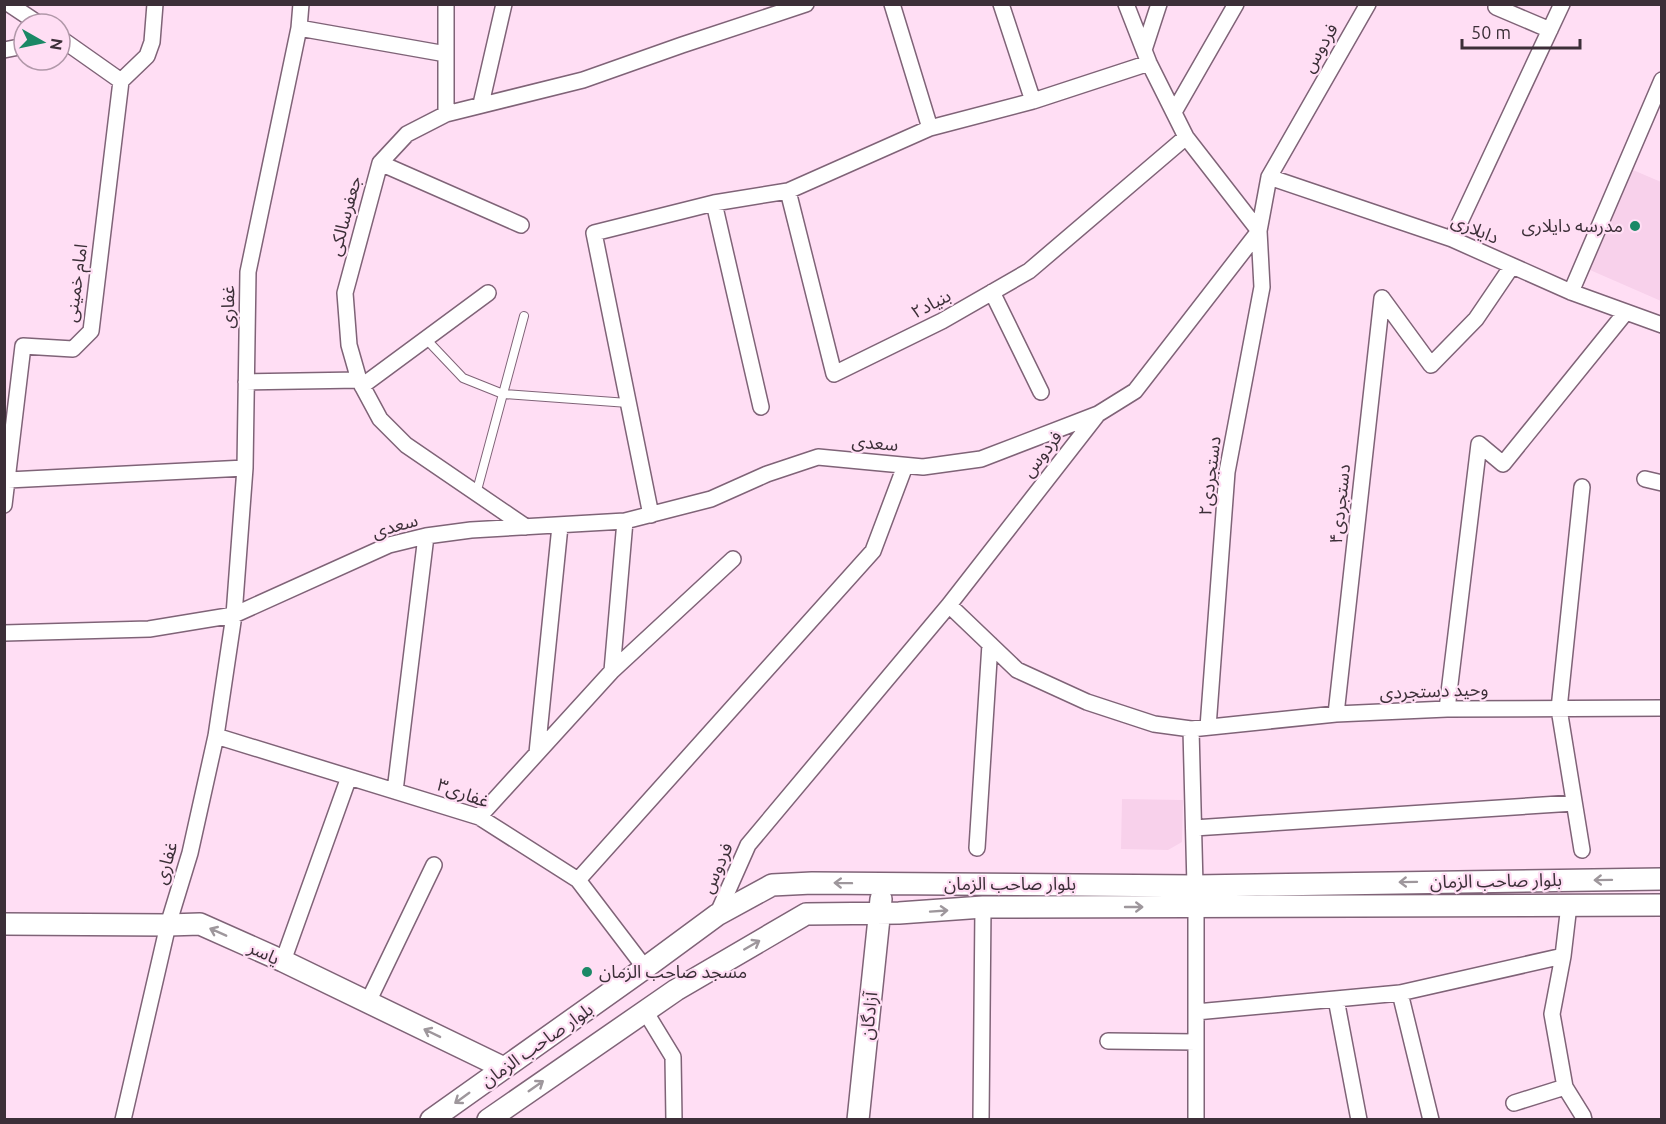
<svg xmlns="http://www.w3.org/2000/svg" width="1666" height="1124" font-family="Ubuntu,'Noto Sans Arabic',sans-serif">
<rect width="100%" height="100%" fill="#ffdef4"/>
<!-- built -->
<path fill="#f8d1eb" d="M1633,170L1661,182V301L1590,270Z
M1122,799L1183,800L1182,842L1168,850L1121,849Z"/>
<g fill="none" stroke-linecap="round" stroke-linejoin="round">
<!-- lane casing -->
<g stroke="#7f6377" stroke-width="10">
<path id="lane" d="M426,339L463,378L503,394L628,403
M476,494L524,316"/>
</g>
<!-- street casing -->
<g stroke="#7f6377" stroke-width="18">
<path id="street" d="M9,4L39,24
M892,4L930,128
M1001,4L1033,101
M1126,4L1149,63L1186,137L1259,231
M1496,7L1550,30
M299,28L446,54
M4,50L24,46
M1144,50L1159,4
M121,81L147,56L152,42L155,4
M481,104L504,4
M1174,112L1236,4
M446,114V4
M380,163L521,225
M1269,177L1452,239L1571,292L1662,325
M788,191L834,374L942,321L1029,271L1186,137
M714,203L761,407
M1452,239L1562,4
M992,292L1041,392
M1571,292L1662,80
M1382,298L1431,365L1476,319L1512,266
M246,382L359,380
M362,386L488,293
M1645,479L1662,483
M8,480L245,468
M4,505L23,346L73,349L91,331L121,81L60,38
M651,515L594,233L714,203L788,191L930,128L1033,101L1149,63
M526,527L406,445L380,419L359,380L349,345L345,293L380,163L407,134L446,114L583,80L682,45L806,4
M949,605L1017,670L1087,702L1154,724L1191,729L1336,714L1447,709L1662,708
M4,633L149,629L234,615L389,545L426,536L471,530L625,521L711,499L767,474L818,457L923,467L981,459L1098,414
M612,671L625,521
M1447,709L1479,444L1503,464L1626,312
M1336,714L1382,298
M1208,727L1227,472L1262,287L1259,231
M1191,729L1195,886
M216,736L479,817L578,880L645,968
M537,753L560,526
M395,791L426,536
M479,817L612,671L733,559
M1194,828L1574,803
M977,848L990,644
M1582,850L1559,709L1582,487
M578,880L873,551L905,466
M1569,905L1563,956L1552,1014L1565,1087L1583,1116L1584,1120
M1196,906V1120
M717,915L748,845L949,605L1098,414L1135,391L1259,231L1269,177L1368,4
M283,961L349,777
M1400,993L1431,1120
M1336,999L1359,1120
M368,1002L434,865
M645,1011L673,1057L674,1120
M1196,1012L1400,993L1563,956
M1108,1041L1196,1042
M1514,1103L1565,1087
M123,1120L168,925L190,853L216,736L234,615L245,468L248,272L299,28L301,4
M981,1120L983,907"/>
</g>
<!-- secondary casing -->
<g stroke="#7f6377" stroke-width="24">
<path id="secondary" d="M4,924L168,925L200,924L283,961L504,1068
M431,1120L645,968L717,915L772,885L812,883L1195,886L1662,879
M488,1120L676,990L806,914L899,913L983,907L1662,905
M858,1120L881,899"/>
</g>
<!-- lane -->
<use href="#lane" stroke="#fff" stroke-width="8"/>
<!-- street -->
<use href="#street" stroke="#fff" stroke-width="15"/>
<!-- secondary -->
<use href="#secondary" stroke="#fff" stroke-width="21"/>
</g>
<!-- one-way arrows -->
<defs><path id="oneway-shaft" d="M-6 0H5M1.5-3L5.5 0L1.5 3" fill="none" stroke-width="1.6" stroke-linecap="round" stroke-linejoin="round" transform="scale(1.5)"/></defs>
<g stroke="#9e979c">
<use href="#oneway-shaft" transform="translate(1603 880) rotate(179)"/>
<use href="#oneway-shaft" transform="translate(1408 882) rotate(179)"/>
<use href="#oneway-shaft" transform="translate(843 883) rotate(-179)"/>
<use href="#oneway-shaft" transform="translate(1134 907)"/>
<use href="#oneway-shaft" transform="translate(939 911) rotate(-4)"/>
<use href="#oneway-shaft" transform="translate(218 932) rotate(-156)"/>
<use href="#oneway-shaft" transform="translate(752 945) rotate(-30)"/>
<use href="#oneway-shaft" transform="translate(432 1033) rotate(-154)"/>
<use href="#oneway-shaft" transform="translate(536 1086) rotate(-35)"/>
<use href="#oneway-shaft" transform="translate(462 1098) rotate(144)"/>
</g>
<!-- markers -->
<g fill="#1b8866" stroke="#ffdef4" stroke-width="2">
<circle cx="1635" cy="226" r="6"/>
<circle cx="587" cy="972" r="6"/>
</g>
<g text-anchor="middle" stroke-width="4.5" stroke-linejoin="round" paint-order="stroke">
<!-- street labels -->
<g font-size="18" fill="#3c2f38" stroke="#ffdef4">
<text transform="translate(1320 48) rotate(-60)" y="6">فردوس</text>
<text transform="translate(345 216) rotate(-75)" y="6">جعفرسالکی</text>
<text transform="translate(1475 229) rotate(23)" y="6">دایلاری</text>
<text transform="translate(76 283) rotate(-82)" y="6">امام خمینی</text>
<text transform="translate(931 304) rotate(-28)" y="6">بنیاد۲</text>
<text transform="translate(228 307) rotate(-89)" y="6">غفاری</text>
<text transform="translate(875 443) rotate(5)" y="6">سعدی</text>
<text transform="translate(1042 454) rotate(-52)" y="6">فردوس</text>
<text transform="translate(1210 476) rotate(-83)" y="6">دستجردی۲</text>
<text transform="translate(1340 504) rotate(-84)" y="6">دستجردی۴</text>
<text transform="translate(395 526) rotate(-16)" y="6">سعدی</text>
<text transform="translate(1434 691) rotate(-2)" y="6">وحید دستجردی</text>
<text transform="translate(463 793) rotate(20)" y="6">غفاری۳</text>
<text transform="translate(166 863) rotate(-74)" y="6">غفاری</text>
<text transform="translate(717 868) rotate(-66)" y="6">فردوس</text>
<text transform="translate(1496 881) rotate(-1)" y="6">بلوار صاحب الزمان</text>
<text x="1010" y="890">بلوار صاحب الزمان</text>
<text transform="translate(264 953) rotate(25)" y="6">یاسر</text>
<text transform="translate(869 1016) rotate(-84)" y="6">آزادگان</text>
<text transform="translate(537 1045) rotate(-35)" y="6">بلوار صاحب الزمان</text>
</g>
<!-- poi labels -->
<g font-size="18" fill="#3c2f38" stroke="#ffdef4" text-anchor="end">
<text x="1623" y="232">مدرسه دایلاری</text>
<text x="599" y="978" text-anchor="start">مسجد صاحب الزمان</text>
</g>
</g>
<!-- border -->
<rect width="1666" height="1124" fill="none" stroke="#3c2f38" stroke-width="12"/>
<!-- north arrow -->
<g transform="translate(42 42) rotate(99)"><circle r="28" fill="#ffdef4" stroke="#b198a9" stroke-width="1.5"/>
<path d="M0-4.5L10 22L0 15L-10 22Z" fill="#1b8866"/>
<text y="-9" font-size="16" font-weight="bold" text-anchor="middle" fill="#3c2f38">N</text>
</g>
<!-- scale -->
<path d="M1462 39v9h118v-9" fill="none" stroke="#3c2f38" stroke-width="3"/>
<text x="1471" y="39" font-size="18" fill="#3c2f38" stroke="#ffdef4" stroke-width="4.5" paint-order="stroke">50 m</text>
</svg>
